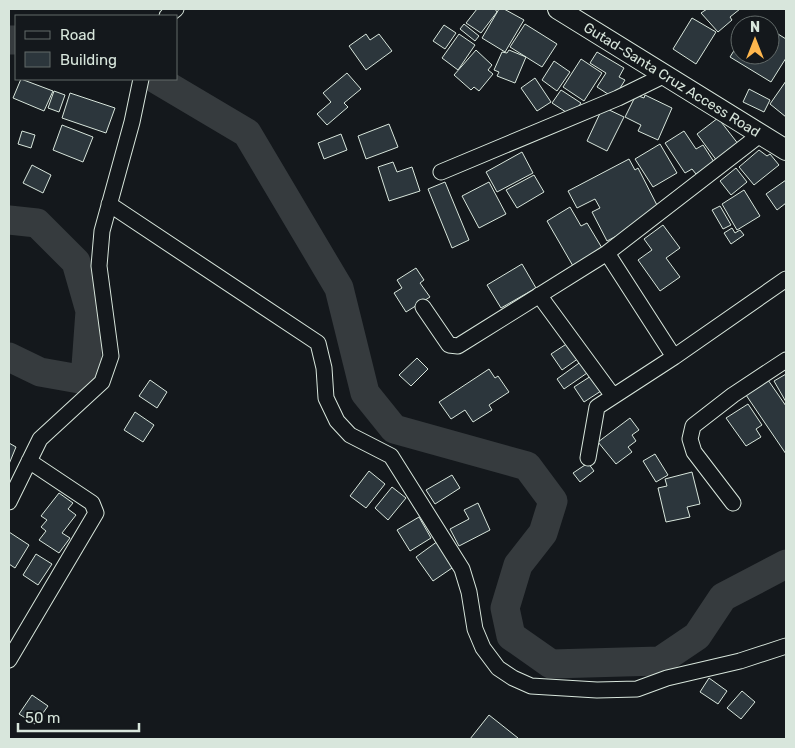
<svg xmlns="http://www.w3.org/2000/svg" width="795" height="748" font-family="Rubik,sans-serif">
<rect width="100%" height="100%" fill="#14181c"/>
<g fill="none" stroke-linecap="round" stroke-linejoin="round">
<!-- river -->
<path stroke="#363b3e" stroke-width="29" d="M9,40H16
M156,79L247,133L339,288L365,393L394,429L527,466L553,501L543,533L518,565L505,608L511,636L551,664L660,661L697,636L723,597L786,564
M9,220L37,223L76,262L90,311L85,380L40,372L9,357"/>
</g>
<!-- building -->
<path fill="#2c363c" stroke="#d8e6dc" d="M477,9H495L497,12L481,33L466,23Z
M499,9H504L524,20L505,52L482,38Z
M707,9H740L730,17L732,20L718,32L701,13Z
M692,18L716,32L696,64L673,49Z
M464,24L479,36L475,41L460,29Z
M525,24L557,44L542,67L510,47Z
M444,25L456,33L445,49L433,41Z
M770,29L786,39V58L771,82L730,57L740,41V55H770Z
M366,34L370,40L379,34L392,51L366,70L349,46Z
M459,34L475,45L458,70L442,58Z
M476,50L492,65L488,70L493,74L479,91L474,87L471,90L454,75Z
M509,50L526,57L515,83L497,76L499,72L494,70L502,52L507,53Z
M597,52L624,68L619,77L625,80L614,98L597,87L606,73L590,63Z
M581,59L602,73L584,101L563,87Z
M554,61L570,72L557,91L542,80Z
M347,73L361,89L344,103L348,107L327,125L317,114L331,102L323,93Z
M535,78L551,102L537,111L521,88Z
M21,79L53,91L44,111L13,98Z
M786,81V117L770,104Z
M749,89L770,100L764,112L743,102Z
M561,90L581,103L572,116L552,103Z
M54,91L65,95L59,112L48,108Z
M70,93L115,108L106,133L62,118Z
M636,95L644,98L645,95L672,108L658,140L638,131L641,125L625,117Z
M603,107L624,117L607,151L587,141Z
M718,118L739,145L717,161L697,134Z
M389,124L398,147L366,159L358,136Z
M62,125L93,137L83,162L53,150Z
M22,131L35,135L31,148L18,144Z
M684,131L696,149L703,145L714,162L696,174L692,169L685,173L665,143Z
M341,134L347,150L324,159L318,143Z
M660,144L677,173L653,187L635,159Z
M759,150L767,156L770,154L779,165L754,185L739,167Z
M522,152L533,173L497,192L486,172Z
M629,159L635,170L638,168L660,211L649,219L607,241L592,212L600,208L595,199L577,208L568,191Z
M393,162L397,172L412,167L420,191L389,201L378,167Z
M32,165L51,175L43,193L23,183Z
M736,168L747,182L731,195L720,181Z
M534,175L544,192L517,208L506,190Z
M786,180V203L777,210L766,194Z
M445,182L469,240L452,248L428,189Z
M489,182L506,214L479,228L462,196Z
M744,190L760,216L737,230L722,204Z
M720,206L731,225L723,229L712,210Z
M570,207L581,226L587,223L602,248L573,266L547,221Z
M663,225L680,248L666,258L680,277L660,291L638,260L652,250L644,239Z
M732,228L735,233L740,230L744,235L731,244L724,233Z
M522,264L536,288L501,308L487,285Z
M416,268L424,280L420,283L430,297L406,312L394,293L402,288L397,280Z
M568,343L579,358L562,370L551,354Z
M417,358L428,369L411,386L399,375Z
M582,361L590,371L564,389L557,379Z
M489,369L495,378L498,376L509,392L489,405L492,410L473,422L465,410L451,419L439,402Z
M786,374V402L774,381Z
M591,376L601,391L584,402L574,387Z
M150,380L167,392L157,408L139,396Z
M768,380L786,406V454L746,395Z
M748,404L762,425L756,429L761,437L746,446L726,418Z
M135,412L154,425L143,442L124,430Z
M630,418L639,430L632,435L636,441L628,447L632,452L616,464L598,442Z
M9,443L16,447L9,464Z
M655,454L668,475L656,482L643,461Z
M588,463L594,471L580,482L573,473Z
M369,471L385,484L366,508L350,496Z
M692,472L700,504L687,507L690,517L666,522L658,488L667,486L665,479Z
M452,475L460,488L435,504L426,490Z
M392,487L406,498L388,520L375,508Z
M59,493L73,503L68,509L76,515L62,533L70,538L59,553L39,540L46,531L41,527L47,520L41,516Z
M478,503L490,530L459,546L450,529L469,519L464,510Z
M419,517L431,538L410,551L397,530Z
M9,532L29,545L15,568L9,564Z
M438,541L455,566L433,581L416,557Z
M36,554L52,564L38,585L23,575Z
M709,678L727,691L718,704L700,692Z
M742,691L755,702L741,719L727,708Z
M32,695L48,706L35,724L19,714Z
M489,715L518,738L517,739H470Z"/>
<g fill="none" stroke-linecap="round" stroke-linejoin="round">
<!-- minor casing -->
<g stroke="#d8e6dc" stroke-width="17">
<path id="minor" d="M167,16L176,9
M441,172L618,98L665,75
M109,204L318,343L324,368L326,398L337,421L350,435L391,456L462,569L469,592L475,629L483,648L498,668L513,678L531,686L597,690L637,689L667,678L740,661L786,646
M607,253L674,357L786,279
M539,295L613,396
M423,307L449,345L458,346L607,253L761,134
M588,458L597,407L674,357
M9,502L40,439L102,382L111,356L99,266L102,231L132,122L141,79
M733,503L694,452L690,439L693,426L733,395L786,360
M9,660L96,513L92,503L29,461"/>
</g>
<!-- secondary casing -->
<g stroke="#d8e6dc" stroke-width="22">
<g id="secondary">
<path id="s1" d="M558,9L786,150"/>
</g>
</g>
<!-- minor -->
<use href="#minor" stroke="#14181c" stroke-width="15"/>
<!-- secondary -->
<use href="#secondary" stroke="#14181c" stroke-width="20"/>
</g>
<g text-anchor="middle" stroke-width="4" stroke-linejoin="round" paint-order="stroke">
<!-- street labels -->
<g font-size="14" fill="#d8e6dc" stroke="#14181c">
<text dy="5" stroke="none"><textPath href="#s1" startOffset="134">Gutad-Santa Cruz Access Road</textPath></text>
</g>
</g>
<!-- border -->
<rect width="795" height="748" fill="none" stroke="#d8e6dc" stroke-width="20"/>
<!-- legend -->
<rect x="15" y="15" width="162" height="65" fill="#14181c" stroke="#626a69"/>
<rect x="25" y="31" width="25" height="8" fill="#14181c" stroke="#626a69"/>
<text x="60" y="40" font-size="15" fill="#d8e6dc">Road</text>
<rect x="25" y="52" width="25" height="15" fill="#2c363c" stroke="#626a69"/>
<text x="60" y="65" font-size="15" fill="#d8e6dc">Building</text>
<!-- north arrow -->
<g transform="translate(755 40)"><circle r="24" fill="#14181c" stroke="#626a69"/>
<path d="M0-4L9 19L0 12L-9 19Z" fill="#ffb74d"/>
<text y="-8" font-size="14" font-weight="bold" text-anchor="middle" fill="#d8e6dc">N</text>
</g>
<!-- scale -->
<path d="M18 723v8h121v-8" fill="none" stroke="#d8e6dc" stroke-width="2.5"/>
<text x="25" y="723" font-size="15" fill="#d8e6dc" stroke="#14181c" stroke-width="4" paint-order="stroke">50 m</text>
</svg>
